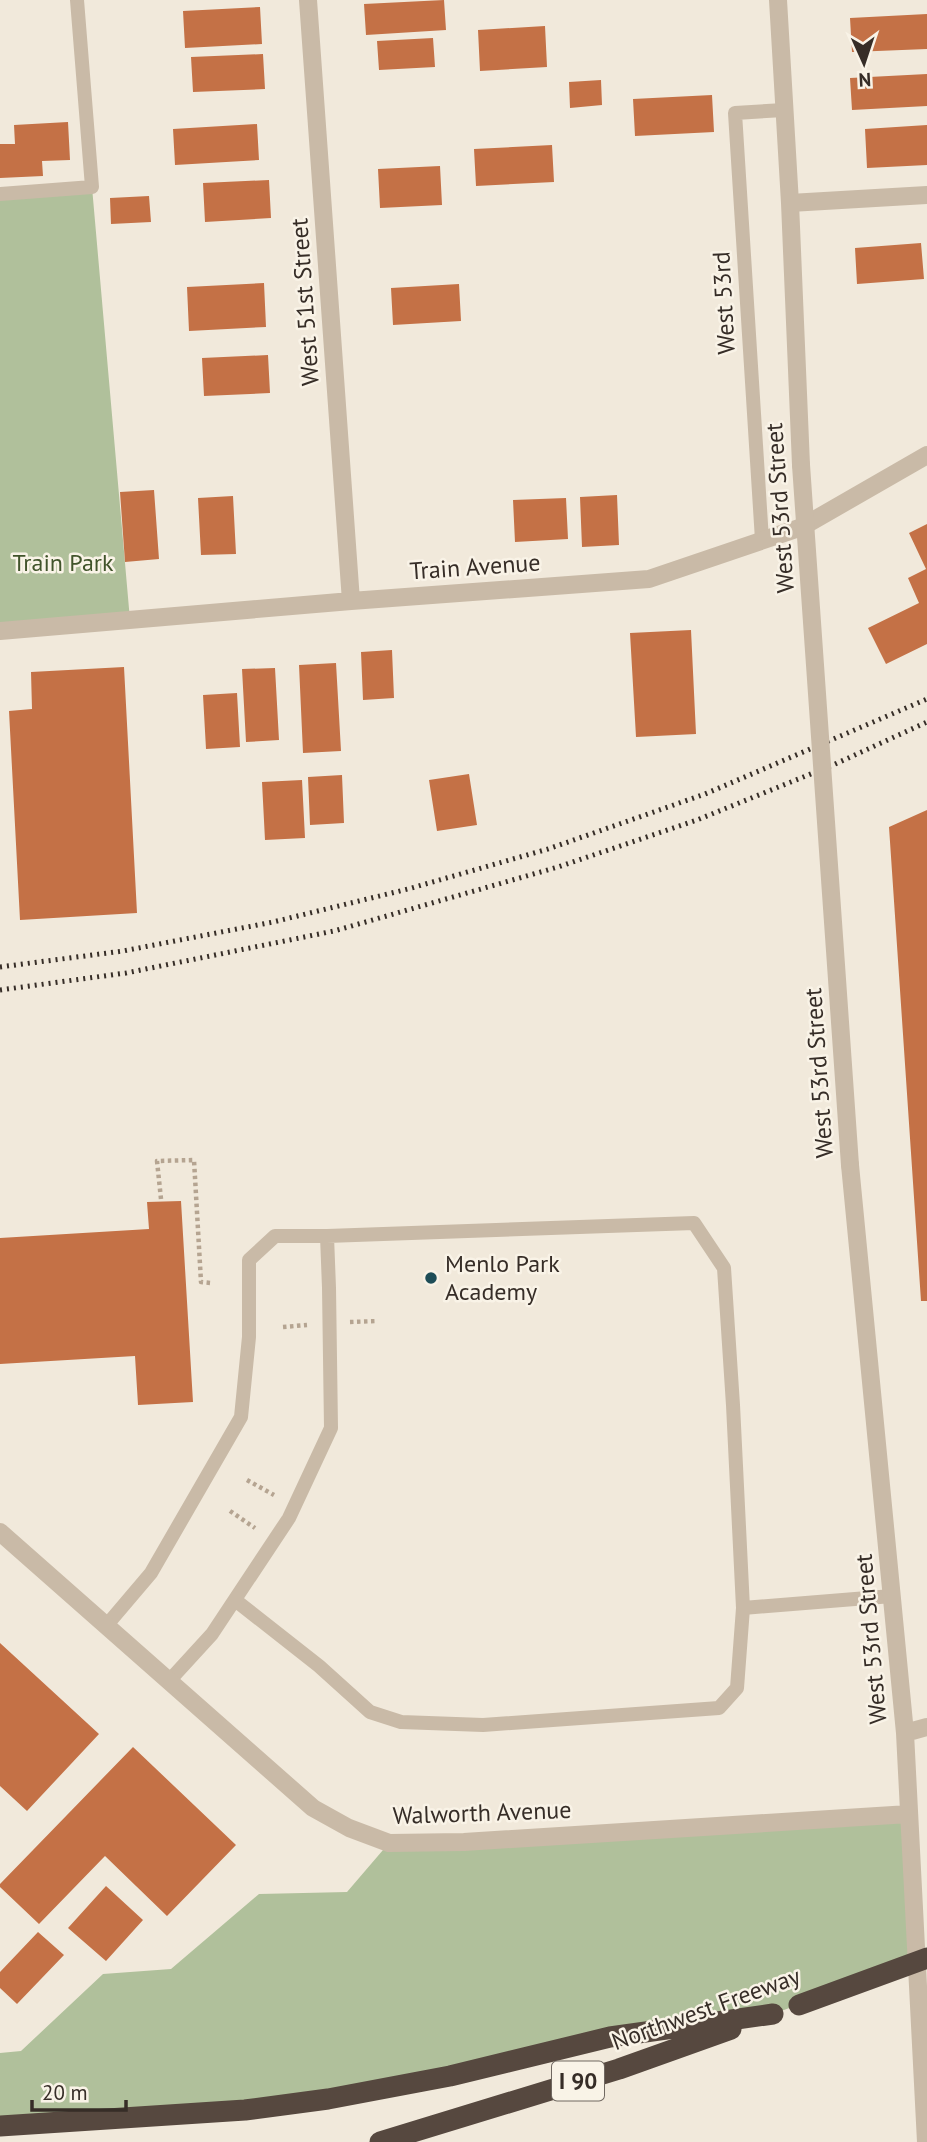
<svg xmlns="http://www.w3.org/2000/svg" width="927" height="2142" font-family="'PT Sans',sans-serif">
<rect width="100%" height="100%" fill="#f1e9db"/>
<!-- green -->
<path fill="#b0c09b" d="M92,187L130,620L0,631V194Z
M909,1814L915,1962L773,2014L328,2099L0,2126V2053L21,2051L103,1974L171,1969L259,1894L347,1892L389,1843Z"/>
<!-- building -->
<path fill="#c47146" d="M444,0L446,30L366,35L364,4Z
M260,7L262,44L185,48L183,11Z
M927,14V49L852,52L850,18Z
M545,26L547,67L480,71L478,30Z
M433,38L435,67L379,70L377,41Z
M263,54L265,89L193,92L191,57Z
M927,74V106L852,110L850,78Z
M601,80L602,105L570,108L569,82Z
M712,95L714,132L635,136L633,99Z
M68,122L70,160L42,161L43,176L0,178V144H15L14,125Z
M257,124L259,160L175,165L173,129Z
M927,125V165L867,168L865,129Z
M552,145L554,182L476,186L474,149Z
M440,166L442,205L380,208L378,169Z
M269,180L271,218L205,222L203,183Z
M149,196L151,222L111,224L110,198Z
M921,243L924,279L857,284L855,248Z
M264,283L266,327L189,331L187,287Z
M459,284L461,321L393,325L391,288Z
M268,355L270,393L204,396L202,358Z
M154,490L159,559L125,562L120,492Z
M617,495L619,545L582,547L580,497Z
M233,496L236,554L201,555L198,498Z
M566,498L568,539L515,542L513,500Z
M927,524V644L886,664L868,628L919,603L908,578L926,569L909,533Z
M691,630L696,734L636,737L630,633Z
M392,650L394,698L363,700L361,652Z
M336,663L341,751L303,753L299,665Z
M124,667L137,913L20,920L9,711L32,709L31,672Z
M275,668L279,740L246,742L242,669Z
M237,693L240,747L206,749L203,695Z
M469,774L477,825L437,831L429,780Z
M342,775L344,823L310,825L308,777Z
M302,780L305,838L265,840L262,782Z
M927,810V1301H921L889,827Z
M181,1201L193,1402L138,1405L135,1356L0,1364V1238L149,1229L147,1202Z
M0,1643L99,1734L27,1811L0,1786Z
M133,1747L236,1845L167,1916L105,1856L39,1924L0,1887V1884Z
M106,1886L143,1920L106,1961L68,1928Z
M38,1932L64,1955L17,2004L0,1988V1972Z"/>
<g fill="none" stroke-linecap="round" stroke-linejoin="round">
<!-- path -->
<path stroke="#b5a491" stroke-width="4.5" stroke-dasharray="3.5 3.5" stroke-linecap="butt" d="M161,1199L157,1161L194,1160L201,1282L211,1283
M350,1322L378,1321
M283,1327L307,1325
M247,1480L274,1495
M230,1511L255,1528"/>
<!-- lane -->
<path stroke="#c9baa7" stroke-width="14" d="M0,194L92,187L77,0
M762,540L735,113L784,110
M743,1608L892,1596
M106,1626L151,1573L241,1417L249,1337V1260L275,1236H327L694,1223L724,1268L733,1405L743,1608L737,1688L719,1708L483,1725L401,1722L370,1712L319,1666L235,1600
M169,1681L212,1634L289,1518L331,1428L329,1288L327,1236"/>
<!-- street -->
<path stroke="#c9baa7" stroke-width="18" d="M308,0L351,601
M778,0L790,203L801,465
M790,203L927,195
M0,631L351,601L649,579L802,527L927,455
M850,1165L905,1733L926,2142
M0,1532L313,1808L349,1828L389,1843L464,1842L909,1814
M905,1733L927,1727"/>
<!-- highway -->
<path stroke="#56483f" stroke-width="21" d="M0,2126L245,2110L328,2099L450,2076L610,2037L773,2014
M380,2142L619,2069L731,2029"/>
<!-- rail -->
<path stroke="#362d27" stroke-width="5" stroke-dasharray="2 5" stroke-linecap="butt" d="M0,967L123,951L273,922L408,889L548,849L705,794L927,699
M0,990L126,973L334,931L558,867L697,820L833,765L927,722"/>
<!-- street-bridge -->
<path stroke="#c9baa7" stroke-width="18" d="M801,465L850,1165"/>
<!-- highway-bridge -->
<path stroke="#56483f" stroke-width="21" d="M799,2005L927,1958"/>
</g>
<!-- markers -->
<circle fill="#1e4d57" stroke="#f9f3e7" stroke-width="2.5" cx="431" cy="1278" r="7"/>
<g text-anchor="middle" stroke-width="5" stroke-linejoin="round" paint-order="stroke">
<!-- shield labels -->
<rect fill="#f9f3e7" stroke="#706861" stroke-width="2" x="552" y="2061.5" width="52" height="39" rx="5"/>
<g font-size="23" font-weight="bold" fill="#362d27">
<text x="578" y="2089">I 90</text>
</g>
<!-- street labels -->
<g font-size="24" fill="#362d27" stroke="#f9f3e7">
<text transform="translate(305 302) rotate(-94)" y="8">West 51st Street</text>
<text transform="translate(724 303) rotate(-93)" y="8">West 53rd</text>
<text transform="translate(780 508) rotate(-94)" y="8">West 53rd Street</text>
<text transform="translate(475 567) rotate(-4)" y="8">Train Avenue</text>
<text transform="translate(819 1073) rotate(-94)" y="8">West 53rd Street</text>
<text transform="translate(871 1639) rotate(-95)" y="8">West 53rd Street</text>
<text transform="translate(482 1813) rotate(-2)" y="8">Walworth Avenue</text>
<text transform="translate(706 2009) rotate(-20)" y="8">Northwest Freeway</text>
</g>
<!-- park labels -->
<g font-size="24" fill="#41542b" stroke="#f9f3e7">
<text x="63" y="571">Train Park</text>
</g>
<!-- poi labels -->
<g font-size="24" fill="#362d27" stroke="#f9f3e7" text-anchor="start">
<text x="445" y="1272">Menlo Park<tspan x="445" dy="28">Academy</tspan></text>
</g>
</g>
<!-- north arrow -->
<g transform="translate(864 63) rotate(177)" stroke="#f9f3e7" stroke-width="5" paint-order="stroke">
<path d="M0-5L12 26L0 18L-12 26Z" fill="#362d27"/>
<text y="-10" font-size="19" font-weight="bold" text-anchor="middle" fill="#362d27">N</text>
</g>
<!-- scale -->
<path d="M32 2100v10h94v-10" fill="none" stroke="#362d27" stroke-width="3.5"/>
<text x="42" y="2100" font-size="21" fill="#362d27" stroke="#f9f3e7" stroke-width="5" paint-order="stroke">20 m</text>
</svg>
